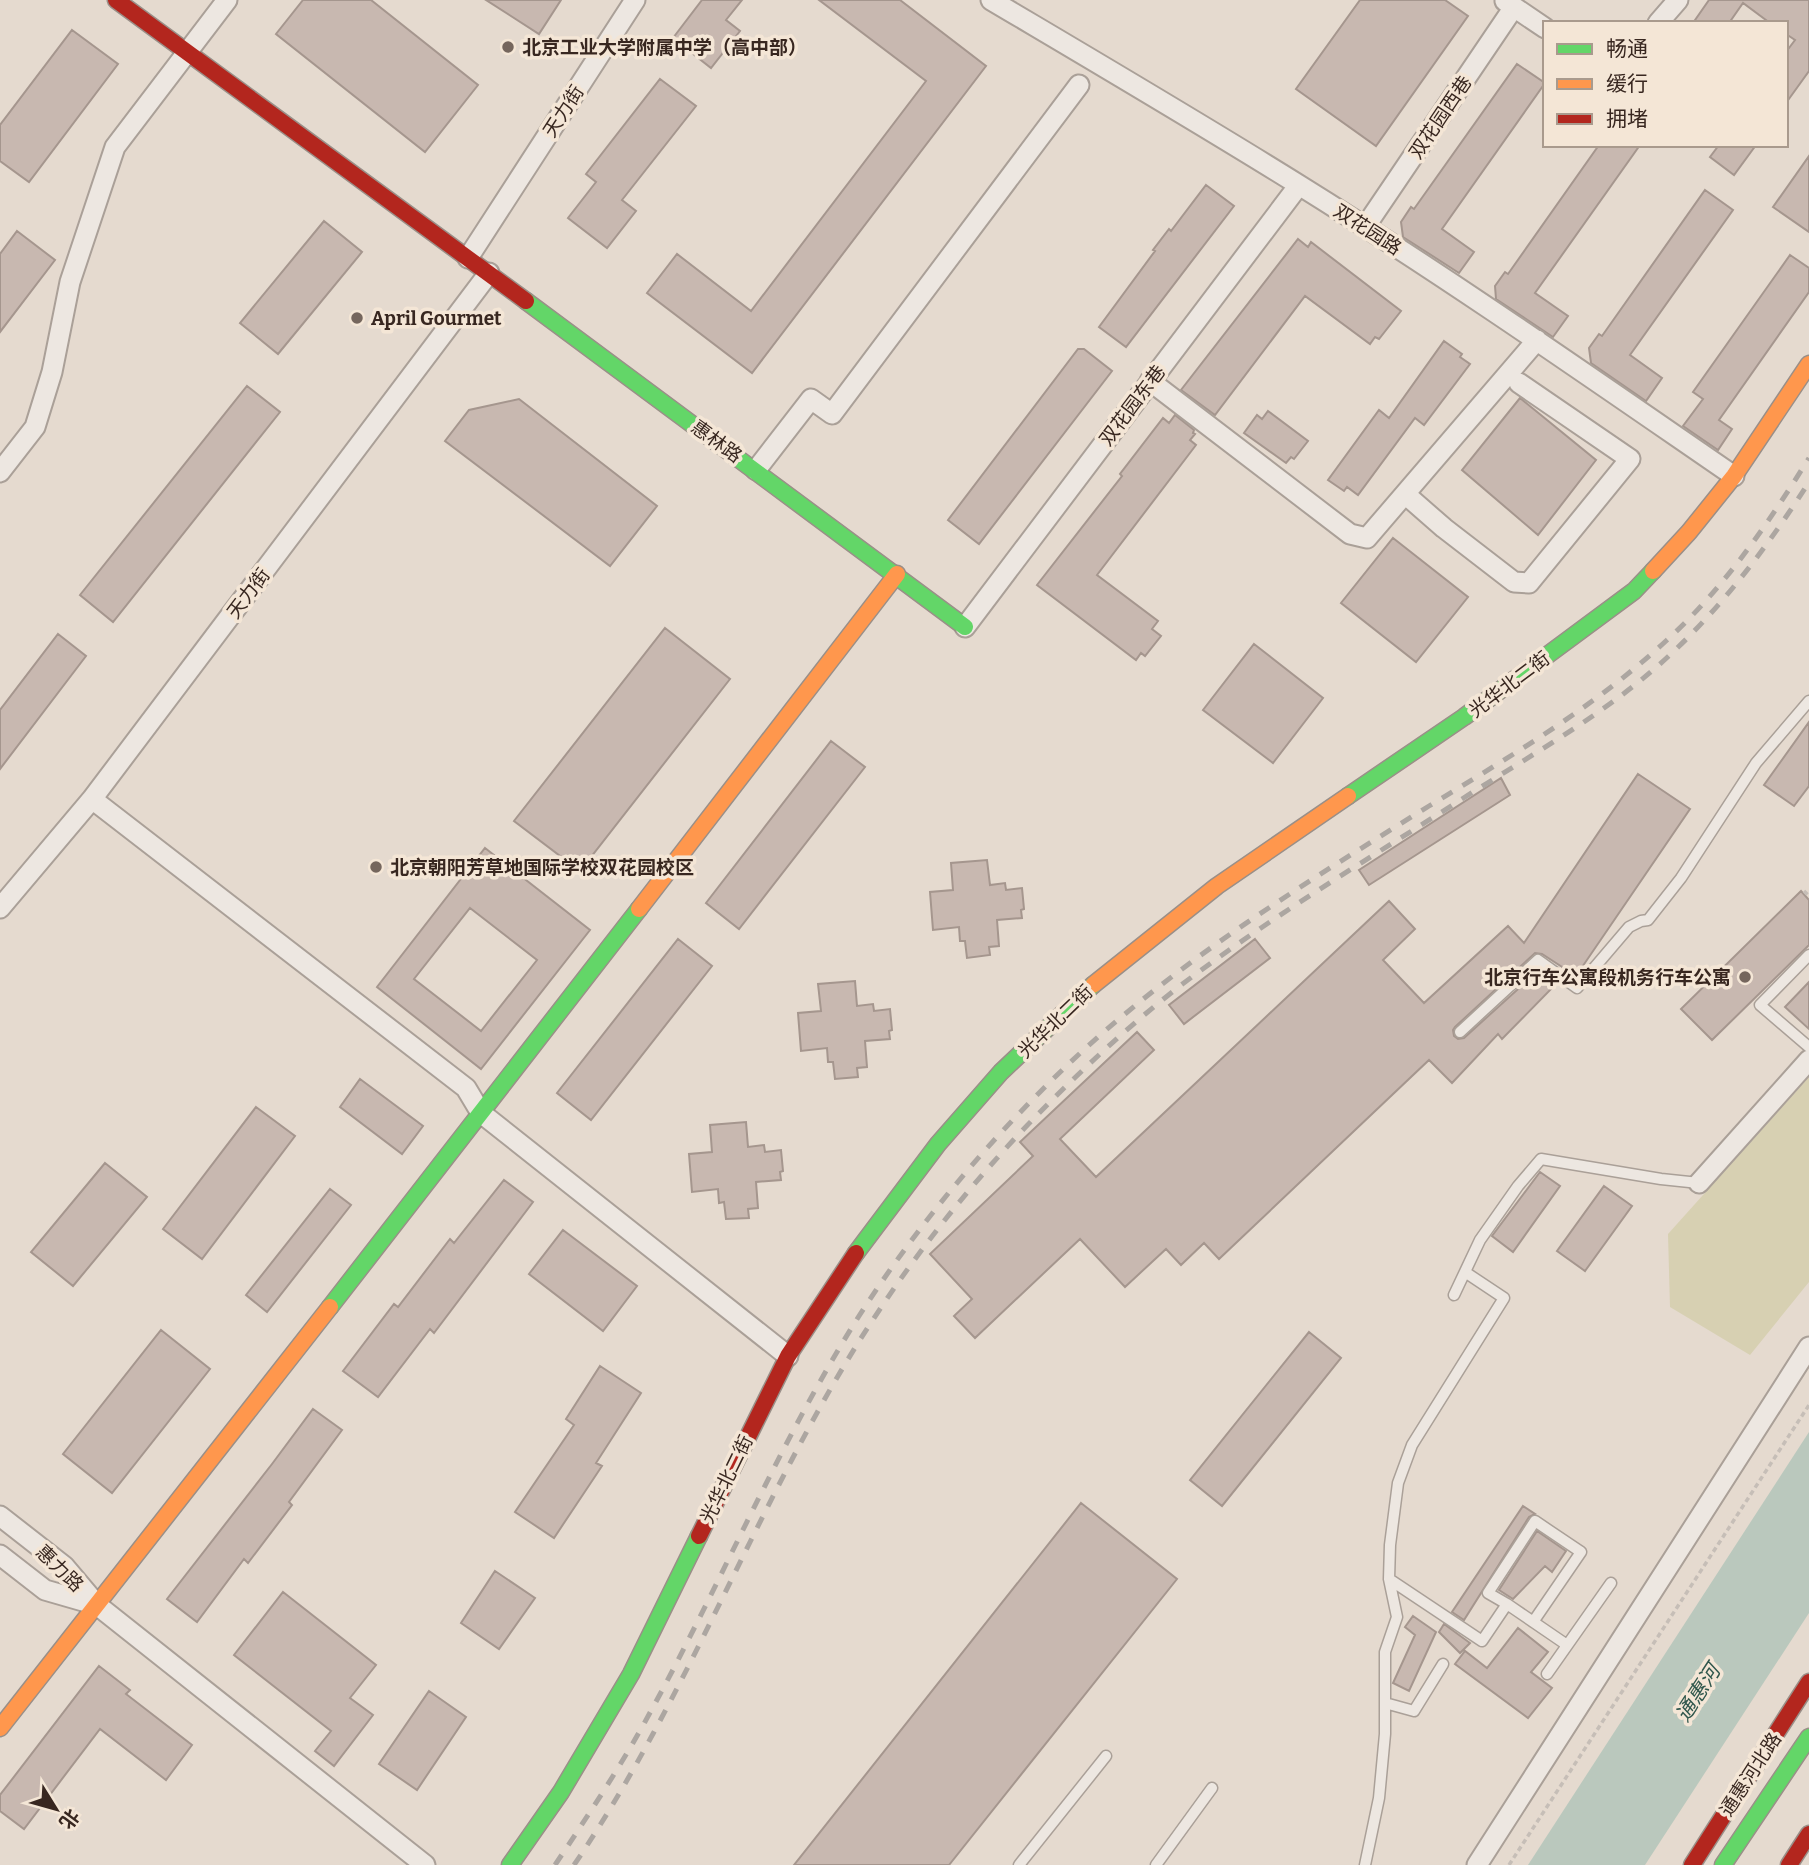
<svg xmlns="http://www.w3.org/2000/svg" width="1809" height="1865" font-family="Bitter,'Noto Sans SC',serif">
<rect width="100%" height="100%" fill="#e5dacf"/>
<!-- green -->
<path fill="#d7d0b2" d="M1809,1077V1282L1750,1355L1670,1307L1668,1234Z"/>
<!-- water -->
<path fill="#bac8bd" d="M1809,1432V1613L1645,1865H1528Z"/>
<!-- building -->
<path fill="#c8b8b0" stroke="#a5968e" stroke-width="2" fill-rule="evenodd" d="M303,0H371L478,85L425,152L276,34Z
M486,0H561L539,34Z
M702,0H742L726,20L740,31L711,68L673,38Z
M819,0H900L986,66L752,373L647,293L677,254L751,311L926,81Z
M1360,0H1445L1468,16L1376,146L1296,89Z
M1709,0H1809V71L1786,103V52L1795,40L1786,34V23H1770L1743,3L1729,23H1693Z
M72,30L118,64L29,182L0,161V125Z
M1517,64L1545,83L1442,229L1474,252L1459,273L1403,237L1401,222L1411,207L1414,209Z
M660,79L696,106L622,200L636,211L607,248L568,218L596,182L586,174Z
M1599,145H1640L1535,293L1568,316L1553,337L1496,299L1495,286L1505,272L1508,274Z
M1719,145H1756L1734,175L1710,157Z
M1809,156V232L1773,207Z
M1206,185L1234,206L1126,347L1099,327L1155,251L1153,250L1169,229L1171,231Z
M1705,190L1733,210L1630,355L1662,378L1646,401L1591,363L1589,348L1599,334L1602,336Z
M324,221L362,252L278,354L240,323Z
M17,231L55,260L0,332V254Z
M1298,239L1308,247L1311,242L1401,311L1379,339L1375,337L1370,344L1305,296L1215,415L1181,390Z
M1790,255L1809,268V292L1719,420L1732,429L1718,450L1683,426L1703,399L1693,392Z
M1444,341L1462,354L1460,357L1470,364L1424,425L1415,418L1358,495L1347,487L1344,491L1328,480L1379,410L1389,418Z
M1078,349H1084L1112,371L979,544L948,520Z
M247,386L280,412L113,622L80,595Z
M1520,398L1596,460L1538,535L1462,470Z
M519,399L657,506L610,566L445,441L469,410Z
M1268,411L1308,441L1294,459L1291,457L1286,463L1244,433L1257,415L1262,419Z
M1175,415L1194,430L1193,433L1195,434L1190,440L1196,445L1097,575L1158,621L1152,629L1161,636L1145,656L1141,653L1136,660L1037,585L1122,476L1120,474L1163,418L1169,423Z
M1393,538L1468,597L1416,662L1341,603Z
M665,628L730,679L580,871L514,821Z
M58,634L86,656L0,769V710Z
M1254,644L1323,698L1273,763L1203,710Z
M1809,722V786L1794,806L1764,785Z
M831,741L865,767L739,929L706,903Z
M1638,774L1690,809L1576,976L1542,954L1535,953L1455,1027L1453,1030L1454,1036L1458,1039L1464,1038L1539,970L1557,983L1502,1039L1498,1034L1452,1083L1429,1060L1219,1259L1204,1243L1181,1265L1166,1249L1125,1287L1080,1239L975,1338L954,1316L972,1299L930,1254L1033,1156L1020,1142L1137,1032L1154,1050L1060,1139L1096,1177L1389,901L1415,929L1383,960L1424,1003L1508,926L1524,943Z
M1501,778L1510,795L1369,885L1359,870Z
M485,848L590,930L481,1069L377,987ZM470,908L537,960L481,1031L414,979Z
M987,860L990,885L1005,883L1006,890L1022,888L1024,909L1021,910L1022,918L997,920L999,946L989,947L990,955L967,958L965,941H960L959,927L933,930L930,892L953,890L951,863Z
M1801,891L1809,900V945L1712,1040L1681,1009Z
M678,939L712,966L591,1120L557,1093Z
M1255,939L1270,958L1184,1024L1169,1005Z
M855,981L857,1006L873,1004L874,1011L890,1009L892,1030L889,1031L890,1039L865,1041L867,1067L857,1068L858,1077L835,1079L833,1062H828L827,1048L801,1051L798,1013L821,1011L818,984Z
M1809,982V1029L1785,1007Z
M360,1079L423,1126L402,1154L340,1107Z
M256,1107L295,1136L202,1259L163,1229Z
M746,1122L748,1147L764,1145L765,1152L781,1150L783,1171L780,1172L781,1180L756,1182L758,1208L748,1209L749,1218L726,1219L724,1202L719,1203L718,1189L692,1192L689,1154L712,1152L710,1125Z
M105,1163L147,1197L73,1286L31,1252Z
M1540,1172L1560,1186L1513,1252L1492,1236Z
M504,1180L533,1202L434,1333L430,1329L378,1397L343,1371L394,1304L398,1307L450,1239L454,1243Z
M1604,1186L1632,1206L1585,1271L1557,1251Z
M330,1189L351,1205L267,1312L246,1295Z
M563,1230L637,1286L603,1331L529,1274Z
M161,1330L210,1369L112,1493L63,1454Z
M1309,1332L1341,1358L1222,1506L1190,1480Z
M600,1366L641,1393L596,1463L602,1466L554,1538L515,1512L574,1425L566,1419Z
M313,1409L342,1430L289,1502L292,1505L248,1563L244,1559L197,1622L167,1599L272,1464Z
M1081,1503L1177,1579L949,1865H794Z
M1523,1506L1535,1514L1529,1517L1464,1620L1452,1612Z
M1537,1531L1566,1551L1552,1572L1545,1566L1513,1599L1499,1590Z
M495,1571L535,1598L499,1649L461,1623Z
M283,1592L376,1665L350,1698L373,1715L334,1766L315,1751L331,1731L234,1655Z
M1413,1616L1436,1632L1409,1691L1393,1683L1415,1635L1405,1627Z
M1444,1624L1470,1643L1460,1653L1439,1632Z
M1518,1628L1548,1652L1531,1672L1552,1688L1528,1718L1455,1664L1465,1651L1487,1668Z
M99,1666L130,1690L126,1694L192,1745L166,1780L100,1729L24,1829L0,1811V1795Z
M429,1691L466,1717L417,1790L379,1764Z"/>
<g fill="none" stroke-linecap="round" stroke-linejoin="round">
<!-- lane casing -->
<g stroke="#aaa098" stroke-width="13">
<path id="lane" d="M1809,955L1760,1005L1809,1047
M1460,1032L1538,960L1577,988L1629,927L1641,921L1648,920L1681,878L1756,763L1809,701
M1454,1295L1480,1240L1518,1186L1541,1159L1661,1179L1699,1183
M1389,1579L1482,1641L1507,1604L1567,1645
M1507,1604L1488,1593L1535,1521L1581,1552L1533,1622
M1547,1674L1611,1583
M1385,1703L1414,1711L1443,1664
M1019,1865L1106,1756
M1156,1865L1212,1788
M1365,1865L1379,1798L1385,1734V1652L1397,1617L1389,1579L1390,1545L1398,1483L1412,1445L1504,1298L1465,1272"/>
</g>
<!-- street casing -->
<g stroke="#aaa098" stroke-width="23">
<path id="street" d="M991,0C1094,61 1198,122 1299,185C1447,277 1590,377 1734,476
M1505,1L1545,28
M1658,23L1678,0
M1365,227L1514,7
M468,258L635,0
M1150,381L1350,534L1367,538L1537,340
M756,470L811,399L832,414L1079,85
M0,472L35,427L52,372L70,282L115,147L227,0
M1405,494L1444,528L1514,582L1529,583L1630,459L1519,383
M965,627L1299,185
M92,799L466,1088L481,1113L788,1356
M0,908L92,799L489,273
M1699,1183L1809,1060
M0,1516L64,1566L97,1605L425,1865
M0,1555L45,1590L97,1605
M1477,1865L1809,1347"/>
</g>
<!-- fast casing -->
<g stroke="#9a8f88" stroke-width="19">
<path id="fast" d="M526,301L965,627
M1348,796L1464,717L1634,591L1653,571
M856,1253L938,1144L1001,1072L1093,985
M330,1307L639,909
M510,1865L561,1792L631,1674L699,1536
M1723,1865L1809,1737"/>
</g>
<!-- slow casing -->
<g stroke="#9a8f88" stroke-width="19">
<path id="slow" d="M1653,571L1689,532L1734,476L1809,364
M639,909L897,574
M1093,985L1217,886L1348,796
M0,1728L330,1307"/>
</g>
<!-- jam casing -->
<g stroke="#9a8f88" stroke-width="19">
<path id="jam" d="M116,0L526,301
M699,1536L788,1356L856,1253
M1692,1865L1809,1682
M1789,1865L1809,1834"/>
</g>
<!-- path -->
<path stroke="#c6beb7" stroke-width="3.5" stroke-dasharray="5 3.5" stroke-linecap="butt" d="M1804,891L1809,896
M1509,1865L1809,1405"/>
<!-- lane -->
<use href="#lane" stroke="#ede7e1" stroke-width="10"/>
<!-- street -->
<use href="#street" stroke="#ede7e1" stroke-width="19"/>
<!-- fast -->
<use href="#fast" stroke="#63d668" stroke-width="16"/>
<!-- slow -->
<use href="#slow" stroke="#ff974d" stroke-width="16"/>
<!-- jam -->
<use href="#jam" stroke="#b3261e" stroke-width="16"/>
<!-- rail -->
<path stroke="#aca6a1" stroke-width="5" stroke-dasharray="12 12" stroke-linecap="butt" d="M555,1865C589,1814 623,1763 652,1709C723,1579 780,1441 859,1316C911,1235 973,1159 1041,1091C1156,974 1291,892 1429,806C1511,756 1596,706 1667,640C1724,588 1768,524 1809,458
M574,1865C676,1715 741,1545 831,1388C893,1280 968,1183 1057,1095C1102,1051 1149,1008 1200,971C1284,909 1375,855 1462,799C1534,753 1611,711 1673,652C1726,602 1770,543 1809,482"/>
</g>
<!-- markers -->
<g fill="#75665d" stroke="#f4e6d6" stroke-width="2.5">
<circle cx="508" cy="47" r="7"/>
<circle cx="357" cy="318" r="7"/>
<circle cx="376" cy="867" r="7"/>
<circle cx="1745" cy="977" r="7"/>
</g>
<g text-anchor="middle" stroke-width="7" stroke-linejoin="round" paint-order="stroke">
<!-- poi labels -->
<g font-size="19" font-weight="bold" fill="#382720" stroke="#f4e6d6" text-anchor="start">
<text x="522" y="54">北京工业大学附属中学（高中部）</text>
<text x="371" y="325">April Gourmet</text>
<text x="390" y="874">北京朝阳芳草地国际学校双花园校区</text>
<text x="1731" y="984" text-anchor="end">北京行车公寓段机务行车公寓</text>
</g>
<!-- street labels -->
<g font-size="19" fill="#382720" stroke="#f4e6d6">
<text transform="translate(563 111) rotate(-57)" y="7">天力街</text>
<text transform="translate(1440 117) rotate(-56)" y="7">双花园西巷</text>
<text transform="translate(1368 229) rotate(33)" y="7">双花园路</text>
<text transform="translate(1132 405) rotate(-53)" y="7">双花园东巷</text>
<text transform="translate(717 441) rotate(36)" y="7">惠林路</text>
<text transform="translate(248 593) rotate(-53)" y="7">天力街</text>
<text transform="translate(1509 684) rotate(-37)" y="7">光华北二街</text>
<text transform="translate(1055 1021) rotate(-44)" y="7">光华北二街</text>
<text transform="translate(726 1479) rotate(-64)" y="7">光华北二街</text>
<text transform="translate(60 1568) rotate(44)" y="7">惠力路</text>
<text transform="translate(1750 1774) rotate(-57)" y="7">通惠河北路</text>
</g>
<!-- water labels -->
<g font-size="21" font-style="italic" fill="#30574d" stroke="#f4e6d6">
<text transform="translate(1698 1693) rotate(-57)" y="7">通惠河</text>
</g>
</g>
<!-- legend -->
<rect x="1543" y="21" width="245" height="126" fill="#f4e6d6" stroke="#a99a8d" stroke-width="2"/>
<rect x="1557" y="44" width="35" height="10" fill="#63d668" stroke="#a99a8d" stroke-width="2"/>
<text x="1606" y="56" font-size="21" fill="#382720">畅通</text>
<rect x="1557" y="79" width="35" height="10" fill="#ff974d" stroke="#a99a8d" stroke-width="2"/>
<text x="1606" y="91" font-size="21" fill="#382720">缓行</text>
<rect x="1557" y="114" width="35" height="10" fill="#b3261e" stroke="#a99a8d" stroke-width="2"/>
<text x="1606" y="126" font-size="21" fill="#382720">拥堵</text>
<!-- north arrow -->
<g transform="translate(56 1809) rotate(127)" stroke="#f4e6d6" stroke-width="5" paint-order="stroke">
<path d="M0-5L12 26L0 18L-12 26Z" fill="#382720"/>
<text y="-10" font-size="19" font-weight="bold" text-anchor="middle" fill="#382720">北</text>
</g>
</svg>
